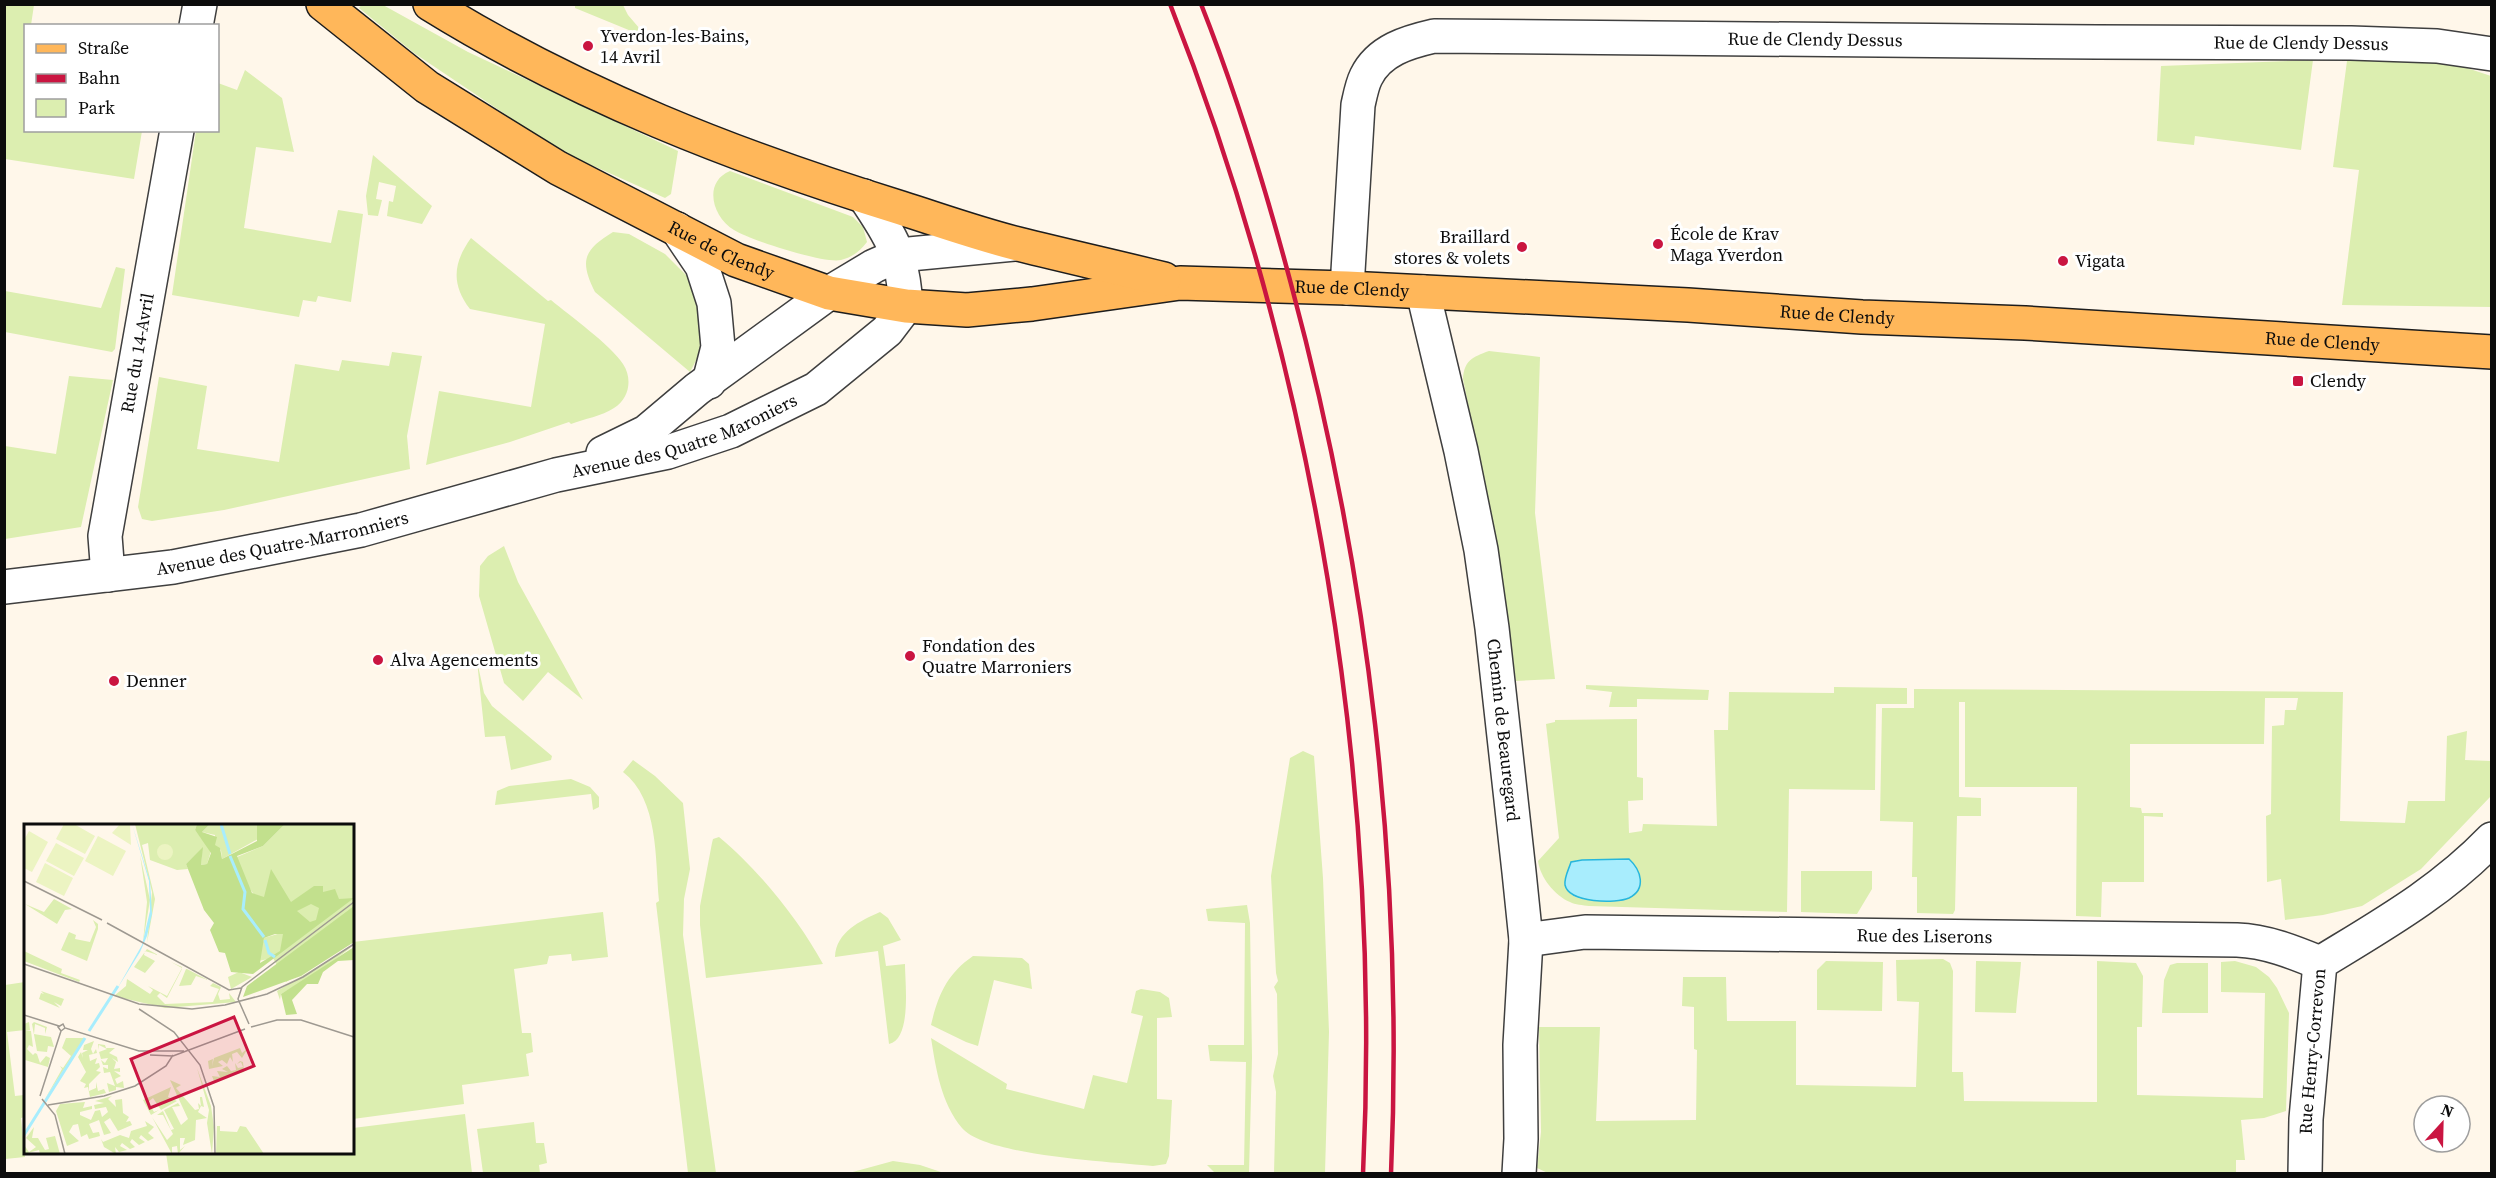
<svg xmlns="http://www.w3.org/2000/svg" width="2496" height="1178" font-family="'Source Serif 4',serif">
<rect width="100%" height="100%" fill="#fff7ea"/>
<!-- green -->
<path fill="#dceeb0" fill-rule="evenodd" d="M362,4L383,5L468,52L678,151L671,194L665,198L578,159L524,127L414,53L359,8Z
M4,5H34L31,25L26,26V130L142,131L134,179L5,159Z
M575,5H623L628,15L640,29L636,33L575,8Z
M2313,60L2301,150L2195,136L2194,145L2157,141L2161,66Z
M2347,61H2446L2491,76V307L2342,305L2359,170L2333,167Z
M245,70L282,98L294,152L256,147L244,228L331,243L338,210L363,214L351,302L318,296L316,302L303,300L299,317L172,295L196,131L218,130V83L237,90Z
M373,155L432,206L422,224L387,216L389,201L393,202L396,186L379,182L376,199L382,200L378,216L368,215L366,196Z
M730,171L853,217L863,227L867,242C860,251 853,257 841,260C824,264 750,240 734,230C712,217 703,182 730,171Z
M613,232L629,234L665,254L690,279L698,293L704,345L690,372L595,292C579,260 584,250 613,232Z
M471,238L548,301L551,300C570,316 611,345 623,364C633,379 629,399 614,408C602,416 584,419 571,424L569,422L510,442L426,465L439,391L531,407L545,324L470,309C451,284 453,263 471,238Z
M116,267L125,269L115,349L112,352L5,332V291L101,308Z
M1489,351L1540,357L1535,513L1555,679L1516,681L1500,562L1463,379C1464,361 1472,357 1489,351Z
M392,352L422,356L407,436L410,469L224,510L152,521L142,519L138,507L159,377L207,386L197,449L279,462L295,364L339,371L342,360L389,366Z
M69,376L113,380L81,527L5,539V446L56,454Z
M504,546L518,582L583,700L548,672L523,701L504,683L479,596L480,566L488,556Z
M477,661L484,693L492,706L552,756L551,760L511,770L505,736L485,737Z
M1586,685L1709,690L1708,700L1637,699V707H1609L1612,692L1586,689Z
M1834,687L1907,688V704H1876L1875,790L1789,789L1787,912L1589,906C1583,905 1575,905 1570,902C1555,896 1540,877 1538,861L1559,838L1546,724L1555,722V720L1637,719V777L1643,778V800L1628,801L1629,833L1642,831L1643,824L1717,826L1714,730H1728L1729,692L1834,693ZM1571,863L1614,900C1583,900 1556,904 1571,863Z
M1914,689L2343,692L2340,821L2405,823L2408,801H2445L2447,736L2467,731L2465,760L2491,761V796L2421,869L2362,906L2323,915L2285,920L2281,879L2267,882L2266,816L2271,814L2272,726L2284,725L2285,710H2296L2298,698H2265L2264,744H2130V807L2141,808L2142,813H2163V817L2144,816V882H2102L2101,917L2076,916L2077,787H1965V702H1959V797L1981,798V816H1957L1955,910L1953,914L1917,913V877H1912L1913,822L1880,821L1882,708H1914Z
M1303,751L1314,756L1323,878L1329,1032L1325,1173H1274L1276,1092L1273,1076L1278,1054L1277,994L1274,987L1278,981L1276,973L1271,876L1290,758Z
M633,760L655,776L683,803L690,869L684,899L683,935L716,1173H688L656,903L659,901C655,858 659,800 623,772Z
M571,779L590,787L599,797V807L593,810L591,794L495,805L497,791L509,786Z
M719,837C758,869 799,920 823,964L706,978L700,925V906L712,843L713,839Z
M1801,871H1872V889L1857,914L1801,912Z
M1247,905L1250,923L1252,1058L1249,1173H1215L1207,1165H1244L1246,1062L1210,1061L1208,1045H1244L1245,923L1208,921L1206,909Z
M603,912L608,957L572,961L571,954L549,956L547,964L514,969L522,1033H531L533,1052L526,1054L529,1076L462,1085L464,1104L353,1119V942Z
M880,912L888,918L901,940L883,946L886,966L905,964C905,983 912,1039 889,1044L878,951L835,957C836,932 860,921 880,912Z
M973,956L1022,958L1029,964L1032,989L994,980L978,1046L966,1042L931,1025C938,995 947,974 973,956Z
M1943,959L1950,963L1953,971L1952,1072H1963L1964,1101L2097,1102V961L2136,963L2143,976L2142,1027H2137V1095L2263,1098L2265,993L2221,992V962L2235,961L2256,967L2269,977L2277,988L2289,1013L2286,1111L2264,1118L2241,1120L2245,1160H2236V1173L1550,1174L1537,1168L1541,1132L1539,1027H1600L1596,1121L1696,1120L1697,1050L1694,1049V1007L1682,1006L1683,977H1726L1727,1021H1796V1085L1916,1087L1919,1002L1897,1001L1896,960Z
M1826,961L1883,962L1882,1011L1817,1010V970Z
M1976,961L2021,962C2020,980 2017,996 2016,1013L1975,1012Z
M2177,963H2208V1013H2162L2164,980L2170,965Z
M25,982V1030L7,1032L15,1096L24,1095L25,1117L21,1118L25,1157L5,1159V985Z
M1141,989L1160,992L1169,998L1172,1017L1157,1018V1099L1172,1100L1169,1156L1166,1164L1153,1166C1114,1162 985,1156 962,1128C941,1103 936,1069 931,1038L1007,1084L1006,1089L1084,1109L1093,1075L1127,1083L1143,1016L1131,1013L1136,991Z
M465,1114L472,1173H169L166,1153L352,1152L353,1128Z
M534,1122L536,1143H544L547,1163L539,1165L540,1173H483L477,1129Z
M893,1161L920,1165L944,1173H849Z"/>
<!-- water -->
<path fill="#a8edfd" stroke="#27b6dc" stroke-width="1.5" d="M1629,859C1641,870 1647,889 1629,898C1616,904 1569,903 1565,885C1564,877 1569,869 1571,862L1582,860Z"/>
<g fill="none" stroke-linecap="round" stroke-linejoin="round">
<!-- minor casing -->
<g stroke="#3f3f3f" stroke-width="36">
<g id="minor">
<path d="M196,26L200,4"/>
<path d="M677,229L702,266L714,303L718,347L709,382"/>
<path id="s1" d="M1347,288L1358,105C1360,96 1362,85 1366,77C1379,50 1408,42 1434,36L2097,42L2351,43L2437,46L2492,54"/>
<path id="s2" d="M1423,292L1461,451L1481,550L1492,628L1519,872L1526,940L1520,1045L1521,1139L1519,1174"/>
<path d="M603,453L646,432L697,389L829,293L874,266L899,255L1014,244"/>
<path id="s3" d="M108,575L105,536L177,130"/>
<path id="s4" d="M4,587L173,567L361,530L556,475L668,452L731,431L816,389L887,331L906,306C903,255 892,237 864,196"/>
<path id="s5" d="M1526,940L1585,932L2237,940C2266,941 2293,952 2320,963"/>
<path id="s6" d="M2305,1174L2306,1119L2320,963C2382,925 2441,892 2492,839"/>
</g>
</g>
<!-- major casing -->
<g stroke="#1d1d1d" stroke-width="36">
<g id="major">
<path id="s7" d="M323,4L427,87L558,168L736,260L829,293L906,306L967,310L1032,304L1180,283L1347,288L1688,305L1862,317L2025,323L2492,352"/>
<path d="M430,4C577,95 736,157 901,208C939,220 978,234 1018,244C1066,256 1115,267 1164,279"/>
</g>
</g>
<!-- minor -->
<use href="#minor" stroke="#fff" stroke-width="33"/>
<!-- major -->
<use href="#major" stroke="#ffb75a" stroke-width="33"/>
<!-- rail -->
<path stroke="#ca1541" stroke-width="4.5" d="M1170,4C1314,370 1382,781 1363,1174
M1201,4C1237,95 1266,190 1291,284C1369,573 1404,874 1391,1174"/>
</g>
<!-- markers -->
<g fill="#ca1541" stroke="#fff" stroke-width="2">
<circle cx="588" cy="46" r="6"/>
<circle cx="1658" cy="244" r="6"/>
<circle cx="1522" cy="247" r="6"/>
<circle cx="2063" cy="261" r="6"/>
<rect x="2292" y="375" width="12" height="12" rx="3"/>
<circle cx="910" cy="656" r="6"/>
<circle cx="378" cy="660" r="6"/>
<circle cx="114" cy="681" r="6"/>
</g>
<g text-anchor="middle" stroke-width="6" stroke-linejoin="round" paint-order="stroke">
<!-- poi labels -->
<g font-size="18" fill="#0c0c0c" stroke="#fff" text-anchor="start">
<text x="600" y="42">Yverdon-les-Bains,<tspan x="600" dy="21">14 Avril</tspan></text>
<text x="1670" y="240">École de Krav<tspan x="1670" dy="21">Maga Yverdon</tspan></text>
<text x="1510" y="243" text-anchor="end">Braillard<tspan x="1510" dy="21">stores &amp; volets</tspan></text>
<text x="2075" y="267">Vigata</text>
<text x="2310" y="387">Clendy</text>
<text x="922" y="652">Fondation des<tspan x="922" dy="21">Quatre Marroniers</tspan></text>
<text x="390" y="666">Alva Agencements</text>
<text x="126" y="687">Denner</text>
</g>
<!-- street labels -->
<g font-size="18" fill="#0c0c0c" stroke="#fff">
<text dy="6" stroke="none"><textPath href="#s1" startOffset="676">Rue de Clendy Dessus</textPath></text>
<text dy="6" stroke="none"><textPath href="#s1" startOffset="1162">Rue de Clendy Dessus</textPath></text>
<text dy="6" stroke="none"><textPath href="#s7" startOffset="470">Rue de Clendy</textPath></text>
<text dy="6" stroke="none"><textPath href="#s7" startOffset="1112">Rue de Clendy</textPath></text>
<text dy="6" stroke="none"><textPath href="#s7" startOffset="1598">Rue de Clendy</textPath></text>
<text dy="6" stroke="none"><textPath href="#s7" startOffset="2084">Rue de Clendy</textPath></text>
<text dy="6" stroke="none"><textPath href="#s3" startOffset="225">Rue du 14-Avril</textPath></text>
<text dy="6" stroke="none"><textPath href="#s4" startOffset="699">Avenue des Quatre Maroniers</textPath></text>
<text dy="6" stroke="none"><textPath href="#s4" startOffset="282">Avenue des Quatre-Marronniers</textPath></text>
<text dy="6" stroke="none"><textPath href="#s2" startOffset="446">Chemin de Beauregard</textPath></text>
<text dy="6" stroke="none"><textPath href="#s5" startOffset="399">Rue des Liserons</textPath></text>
<text dy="6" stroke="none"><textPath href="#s6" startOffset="123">Rue Henry-Correvon</textPath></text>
</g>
</g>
<!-- overview -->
<g transform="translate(24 824)">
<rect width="330" height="330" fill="#fff7ea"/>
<path d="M111,0H173L171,6L187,27L183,40L177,41L178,25L162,40L164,45L153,46L126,36L124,19L118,21L131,75L123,119L128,68ZM186,0H233L234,15L198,35L197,26L191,22V11L178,8ZM261,0H330V118L262,158L249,134L234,137L240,114L257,109L214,48L213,33L239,22ZM116,31L126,76L119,118L123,78ZM30,75L48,85L41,86L33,100L1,80L20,88ZM69,96L74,100V105L63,137L37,126L45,108L52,111L51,115L66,118L72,103ZM330,121L299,145L257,170L256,176L253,167ZM123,125L134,131L121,127L120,131L131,137L121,149L110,143ZM0,127L38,145L37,149L56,156L55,158L0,137ZM147,138L158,143V145L143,174L136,169L133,172L141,180L189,178L195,165L186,162L189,159L197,163L194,170L196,176L206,175L205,169L212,178L141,184L90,172L102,162L103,155L126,170L129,166L124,162L143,172L158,144ZM162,145H163L184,156L172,152L167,161L155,162ZM215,148L228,153L207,165L204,153ZM17,167L40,175L37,182L30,178L36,184L15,175L17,169L20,170ZM5,198L6,206H1L7,207L9,223L5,221L3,225L9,231L11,229L13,230L16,239L22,232L26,234L24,243L1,236L0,200ZM10,198L23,203L21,210V204L11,200L10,210L27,213L30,223L24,222L23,228L13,227L8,200ZM42,214H60L21,275L38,245L36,242L39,244L47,232L38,224ZM70,217L67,225L69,230L72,225L73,229L65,231L66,237L73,234L71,240L75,239L76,243L72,247L77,248L65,260V267L72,264V258L74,267L80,265L82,269L66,273L64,263L60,264L62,260L56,257L62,248L54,233L57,228L59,234L58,229L64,226H59L60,221ZM74,220L81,221L82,224H91L85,229L93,233L94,238L88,234L92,238L90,245L96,244V248L90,247L97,252L91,255L93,260L99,257L100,264L92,263V266L85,268L83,259L91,262L86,248L80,249L79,243L84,245V241H79L77,236L81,239L84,234L77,235L75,228L83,225L75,221V226ZM216,224L218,229L224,224L218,234L213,228L208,230L209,238L206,233L203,240L198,236L194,238L199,242L185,245L184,237L189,235L188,242L190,234ZM216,237L219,238L220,248L190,257L188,252L196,253L193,247L204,248L198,245L203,242L207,247L212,246L211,239L214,244L219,243L217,238L213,240ZM173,244L187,282L190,303L188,330L183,299L185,286ZM146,256L157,261L152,264L171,286L175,285L174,279L177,282L176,275V273H178L180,283L177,282L174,288L183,294L172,296L171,316L159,321L161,314H156V326L161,322L154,330L153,322L148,323V330L128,293L143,316L149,310L139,291H133L139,287L147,306L150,305L140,286L154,279L156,282L148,283L157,301L164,295ZM147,263L144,273L153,277L137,286L129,274L124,278L130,288L135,286L127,291L119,276ZM88,272L84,275L92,283L91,276L98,275L99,289L105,293L102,298L106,297L108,301L94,307L86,294L80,298L87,309L80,311L75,296L65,300L69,309L75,308L76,312L65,315L63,310L57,313L54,300L49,301L45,308L55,317L43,322L32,287L36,280L61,278L59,284L68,282V285L56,288V291L67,296L71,287L76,286L78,293L84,288L82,283L71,285L70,281L80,279L71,277ZM121,297L130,303L124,309L130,314L124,317L117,311L115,314L121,318L115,321L108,315L106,318L111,323L106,325L98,319L96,322L103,326L95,328L91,323L92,330L80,323L77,315L79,318L96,311L105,314L107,307L123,302ZM193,302H196V307L213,308L216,302L222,303L240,330H192ZM10,303L8,314H14L21,326L25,325L22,314L31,312L36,330H16L15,326L0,330V321L5,328L12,323L2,314Z" fill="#dceeb0"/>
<path d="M173,0H186L178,8L193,13L191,21L196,24L198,35L233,17V0H261L239,22L213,32L228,69L240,73L247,45L267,78L290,62H299V68L311,65L315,75L330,74L229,150L207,148L201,129L195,128L186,106L190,99L180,86L162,40L179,23L177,41L183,40L187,29L171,6ZM287,80L295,84L292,96L286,98L273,87ZM251,110H259L256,127L236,139L240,114ZM330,82V118L277,152L219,173L223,162ZM330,123V136L314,137L299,148L294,160H283L268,176L273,190L262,191L257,170Z" fill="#c2e08d" fill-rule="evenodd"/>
<path d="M40,0H50L71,12L61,30L32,15ZM96,0L106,1L107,21L88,9ZM5,7L24,18L8,48L0,44V16ZM74,12L102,27L89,52L61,37ZM32,19L60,34L50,52L22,37ZM133 28a8 8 0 1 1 16 0a8 8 0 1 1-16 0ZM21,39L49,54L40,72L12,58Z" fill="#ecf4c2"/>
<path d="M108,0L126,57L128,90L123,112L116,128L93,165L118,121L126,87L125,57Z" fill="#a8edfd"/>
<path fill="none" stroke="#a8edfd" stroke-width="3" d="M197,0L206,30M206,32L221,68L219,85L240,113M241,116L245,129L251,133M65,207L94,162M0,311L61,214"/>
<path fill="none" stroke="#9e9991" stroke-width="1.5" d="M0,57L78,96M83,99L205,166L217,164M0,140L115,180L168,185L201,181L243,170L279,153L330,120M115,185L150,208L176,241L190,283L191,330M0,191L35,202M225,200L214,175L218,163L330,78M227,203L253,196H277L330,213M41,204L37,207L34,203L39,200L41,204L115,227H160M126,231L149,232L221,205M16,272L37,207M18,275L31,291L41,330M24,281L80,272L111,262L142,242L149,231"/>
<path fill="#ca1541" fill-opacity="0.15" stroke="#ca1541" stroke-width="3" d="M210,193L230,242L126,284L107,235Z"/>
<rect width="330" height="330" fill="none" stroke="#0c0c0c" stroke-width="3"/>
</g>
<!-- border -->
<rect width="2496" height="1178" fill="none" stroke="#0c0c0c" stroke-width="12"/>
<!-- legend -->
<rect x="24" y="24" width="195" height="108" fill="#ffffff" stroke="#9e9e9e" stroke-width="1.5"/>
<rect x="36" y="44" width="30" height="9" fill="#ffb75a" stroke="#9e9e9e" stroke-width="1.5"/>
<text x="78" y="54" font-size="18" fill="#0c0c0c">Straße</text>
<rect x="36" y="74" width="30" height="9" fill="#ca1541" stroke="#9e9e9e" stroke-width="1.5"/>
<text x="78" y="84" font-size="18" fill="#0c0c0c">Bahn</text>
<rect x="36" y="99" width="30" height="18" fill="#dceeb0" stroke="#9e9e9e" stroke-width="1.5"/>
<text x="78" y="114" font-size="18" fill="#0c0c0c">Park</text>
<!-- north arrow -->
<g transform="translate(2442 1124) rotate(22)"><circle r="28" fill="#ffffff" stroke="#9e9e9e" stroke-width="1.5"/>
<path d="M0-4.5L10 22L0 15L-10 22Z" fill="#ca1541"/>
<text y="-9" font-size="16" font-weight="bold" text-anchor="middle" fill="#0c0c0c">N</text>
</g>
</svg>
